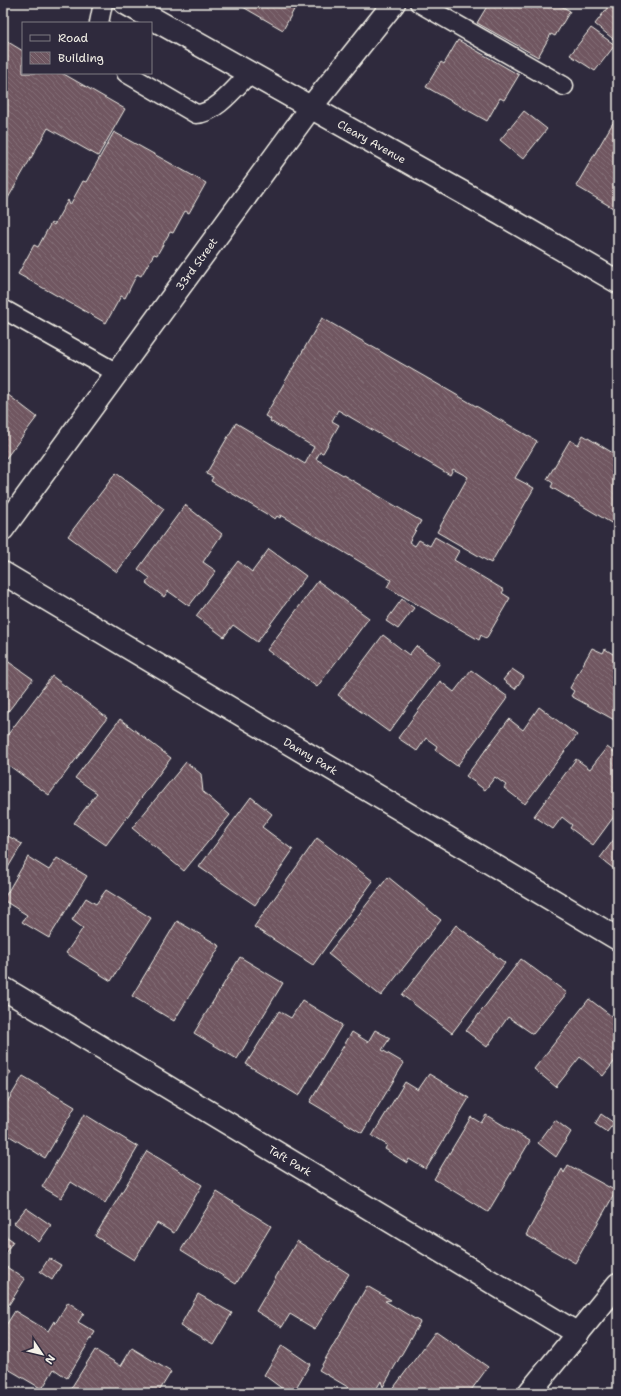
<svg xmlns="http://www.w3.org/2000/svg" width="621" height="1396" font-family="'Shantell Sans',sans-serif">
<defs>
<pattern id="building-back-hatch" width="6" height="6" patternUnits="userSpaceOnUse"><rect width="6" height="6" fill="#6f5761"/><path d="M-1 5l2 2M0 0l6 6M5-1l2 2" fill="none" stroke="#847078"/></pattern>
</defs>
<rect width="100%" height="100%" fill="#2f2a3d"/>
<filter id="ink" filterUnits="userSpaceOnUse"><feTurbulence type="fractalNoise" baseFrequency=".025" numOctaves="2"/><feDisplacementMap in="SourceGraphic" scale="8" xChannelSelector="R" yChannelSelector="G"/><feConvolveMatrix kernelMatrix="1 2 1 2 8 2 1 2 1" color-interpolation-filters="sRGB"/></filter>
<g filter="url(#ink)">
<!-- building -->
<path fill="url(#building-back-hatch)" stroke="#f4f1e8" d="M236,3H304L301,8L296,6L283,30Z
M489,3H556L570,11L555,36L551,34L538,57L477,23Z
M611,3H618V43L595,24Z
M591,28L615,45L595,71L570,55Z
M3,39L23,51V73H62L125,109L98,156L48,128L3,207Z
M458,40L519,75L504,100L500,98L487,121L426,87L441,62L444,64Z
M524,111L547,129L523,159L500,140Z
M614,121L618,124V211L576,186Z
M114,132L206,183L189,213L185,211L173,233L170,232L157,255L154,254L141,276L137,274L125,298L121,296L106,323L18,274L34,245L38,247L51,223L54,225L68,200L70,205L83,181L86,182Z
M322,318L537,441L515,478L534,488L491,563L437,532L468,477L453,469L450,475L338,410L332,421L339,425L323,453L320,452L316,459L421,521L409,542L415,546L419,540L430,546L435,537L459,551L454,560L504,590L502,593L510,598L486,639L481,635L479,640L387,587L391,580L281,515L280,518L277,516L275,519L211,481L213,477L206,474L236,423L305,464L314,447L270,421L271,419L265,416Z
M3,391L37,417L3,462Z
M583,435L618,456V527L551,487L553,483L547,479L570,440L578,445Z
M116,473L164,509L117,572L68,536Z
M185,505L222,534L203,562L216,571L189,606L168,591L164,597L146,583L150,578L138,569Z
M269,549L306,576L257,642L233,625L224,637L196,616L238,561L252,572Z
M318,581L369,618L317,687L267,650Z
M402,599L414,608L398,629L386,621Z
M383,635L409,655L416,646L440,663L389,732L338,695Z
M592,648L603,653L605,649L618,657V722L571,696L574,691L570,688Z
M3,658L33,679L3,718Z
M512,669L524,677L515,689L503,680Z
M471,670L508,697L457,766L435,750L437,746L426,738L417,751L398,738L440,681L454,692Z
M52,676L107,718L49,795L3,761V741Z
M539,707L577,735L525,804L504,788L506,785L495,777L485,790L466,776L509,719L523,730Z
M120,719L171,758L106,845L74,823L97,793L75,778Z
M607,747L618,755V811L593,845L570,828L572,825L562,817L553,829L534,816L576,759L590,769Z
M186,762L201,774L203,792L230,815L184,871L132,828Z
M251,797L272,814L262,827L293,850L255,905L199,867Z
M3,833L22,844L3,876Z
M618,834V872L600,858Z
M317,838L373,881L313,965L254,927Z
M28,857L49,870L57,858L87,876L49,938L22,922L27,915L3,900Z
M388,877L441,920L381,996L328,954Z
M106,890L151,918L111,981L66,953L83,928L72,920L86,898L96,904Z
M177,921L220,946L174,1021L132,996Z
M456,925L505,963L452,1033L402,995Z
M240,957L283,983L237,1059L194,1033Z
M521,959L567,993L533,1034L508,1017L487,1047L466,1031Z
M589,999L618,1021V1057L603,1076L580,1057L556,1087L534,1069Z
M302,1000L342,1025L299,1096L246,1064L279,1011L291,1018Z
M375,1030L390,1038L382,1050L404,1063L362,1133L310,1102L352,1032L368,1042Z
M3,1067L11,1072L3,1085Z
M429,1074L469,1098L426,1169L409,1159L407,1163L385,1149L387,1145L372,1136L405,1082L418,1090Z
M23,1076L75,1107L45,1158L3,1132V1109Z
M84,1114L138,1147L105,1203L71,1182L61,1198L42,1187Z
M601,1114L614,1123L607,1132L595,1124Z
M486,1115L530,1141L488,1212L434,1179L471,1117L481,1123Z
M555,1120L571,1132L556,1157L538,1143Z
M147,1151L202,1185L174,1233L157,1223L134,1260L95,1236Z
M568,1165L616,1191L575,1263L526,1235L562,1169L564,1173Z
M217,1192L271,1226L236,1284L181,1250Z
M26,1208L51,1225L39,1242L14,1223Z
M3,1234L13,1241L3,1257Z
M297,1241L349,1274L315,1329L290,1314L282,1327L256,1311Z
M49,1258L61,1265L52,1280L40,1272Z
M5,1266L25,1279L3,1314V1269Z
M367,1286L391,1300L385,1301L420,1322L383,1387L381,1381L374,1393H358L319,1370Z
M198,1294L232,1313L213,1345L180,1326Z
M68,1302L84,1313L78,1322L95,1332L67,1378L54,1369L42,1389L3,1366V1330L15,1311L48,1331L54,1321L55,1324Z
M436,1331L488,1367L469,1393H396L392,1390Z
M282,1345L310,1364L293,1393H288L264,1375Z
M132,1348L171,1372L158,1393H68L95,1350L121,1366Z"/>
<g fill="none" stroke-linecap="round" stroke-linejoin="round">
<!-- service casing -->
<g stroke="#f4f1e8" stroke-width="21">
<path id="service" d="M419,3L564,86
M99,23L103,3
M126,73L196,114C215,114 236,87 250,73
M3,309L117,373"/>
</g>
<!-- minor casing -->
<g stroke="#f4f1e8" stroke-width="25">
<g id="minor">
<path id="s1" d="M3,529L311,107L394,3"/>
<path id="s2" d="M3,573L618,939"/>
<path id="s3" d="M3,988L578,1334"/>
</g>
</g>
<!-- tertiary casing -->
<g stroke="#f4f1e8" stroke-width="25">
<g id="tertiary">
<path id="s4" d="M125,3L499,213L618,282"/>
<path d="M529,1393L618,1284"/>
</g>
</g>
<!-- service -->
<use href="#service" stroke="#2f2a3d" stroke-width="18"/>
<!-- minor -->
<use href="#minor" stroke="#2f2a3d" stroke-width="22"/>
<!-- tertiary -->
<use href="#tertiary" stroke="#2f2a3d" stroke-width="22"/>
</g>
</g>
<g text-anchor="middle" stroke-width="3" stroke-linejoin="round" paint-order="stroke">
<!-- street labels -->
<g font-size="11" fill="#f4f1e8" stroke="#2f2a3d">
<text dy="4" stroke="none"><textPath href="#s4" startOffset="283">Cleary Avenue</textPath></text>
<text dy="4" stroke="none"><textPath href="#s1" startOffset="328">33rd Street</textPath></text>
<text dy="4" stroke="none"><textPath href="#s2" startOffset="358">Danny Park</textPath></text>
<text dy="4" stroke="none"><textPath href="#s3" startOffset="335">Taft Park</textPath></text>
</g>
</g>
<!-- margin -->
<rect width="621" height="1396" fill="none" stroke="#2f2a3d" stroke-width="16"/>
<rect x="8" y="8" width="605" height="1380" fill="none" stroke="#f4f1e8" stroke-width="1.5" filter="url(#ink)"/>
<!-- legend -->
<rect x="22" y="22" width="130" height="52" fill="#2f2a3d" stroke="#7e7a81"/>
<rect x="30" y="35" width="20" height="6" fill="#2f2a3d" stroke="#7e7a81"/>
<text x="58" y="42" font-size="12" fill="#f4f1e8">Road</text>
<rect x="30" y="52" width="20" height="12" fill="url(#building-back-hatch)" stroke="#7e7a81"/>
<text x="58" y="62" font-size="12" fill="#f4f1e8">Building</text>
<!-- north arrow -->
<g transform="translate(42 1354) rotate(125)" stroke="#2f2a3d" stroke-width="3" paint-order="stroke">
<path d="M0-3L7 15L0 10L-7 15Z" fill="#f4f1e8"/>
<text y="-6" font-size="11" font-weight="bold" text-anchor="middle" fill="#f4f1e8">N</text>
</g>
</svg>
